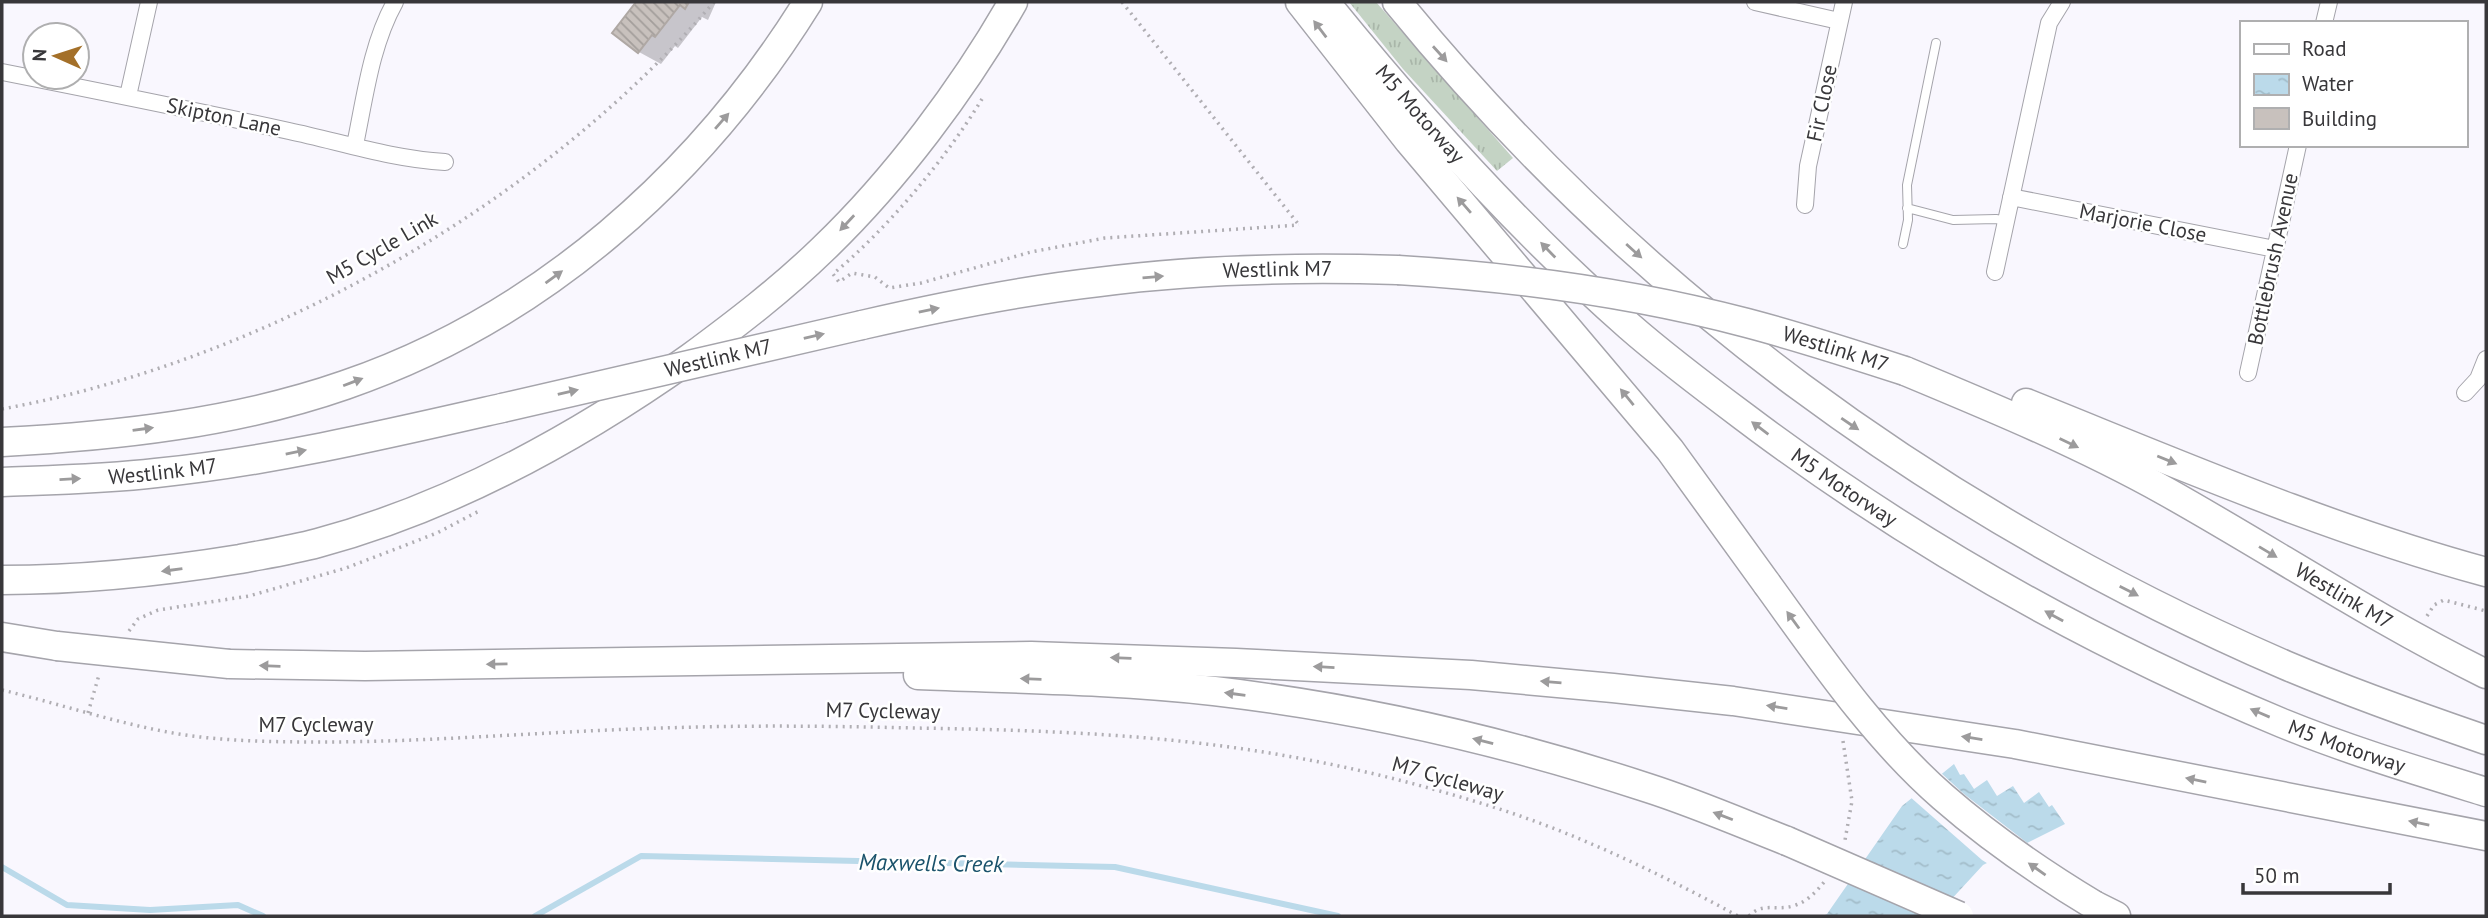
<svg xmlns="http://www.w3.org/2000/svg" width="2488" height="918" font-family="'PT Sans',sans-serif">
<defs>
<pattern id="grass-tufts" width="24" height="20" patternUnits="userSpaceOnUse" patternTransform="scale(1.75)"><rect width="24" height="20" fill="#c4d3c4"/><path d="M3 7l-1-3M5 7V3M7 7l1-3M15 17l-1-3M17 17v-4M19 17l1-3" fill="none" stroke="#a9b6a9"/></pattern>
<pattern id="water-ripples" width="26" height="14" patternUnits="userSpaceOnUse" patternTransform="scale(1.75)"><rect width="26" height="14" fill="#bbdaea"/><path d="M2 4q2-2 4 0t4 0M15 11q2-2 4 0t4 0" fill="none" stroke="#a2bcc9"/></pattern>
<pattern id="building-back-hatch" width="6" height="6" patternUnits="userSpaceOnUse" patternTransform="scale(1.75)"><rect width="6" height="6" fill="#c8c1bd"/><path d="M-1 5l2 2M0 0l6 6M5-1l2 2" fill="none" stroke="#a39e9b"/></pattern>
</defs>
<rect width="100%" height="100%" fill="#f9f7fe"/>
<!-- grass -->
<path fill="url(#grass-tufts)" d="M1349,2H1376L1513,158L1497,171L1403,69Z"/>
<!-- water -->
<path fill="url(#water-ripples)" d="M1954,764L1960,775L1964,774L1974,789L1987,780L1997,796L2013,786L2024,803L2039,792L2049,807L2052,805L2065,824L1983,865L1936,916H1823L1827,914L1902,806Z"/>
<!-- pier -->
<path fill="#f9f7fe" d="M1939,771L1964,794L2030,845L1990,865L1982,860L1909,796Z"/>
<!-- shadow -->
<path fill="#0003" d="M638,2H716L708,20L702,17L678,48L675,46L661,64L639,52L614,33Z"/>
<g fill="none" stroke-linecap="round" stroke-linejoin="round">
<!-- stream -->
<path stroke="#bbdaea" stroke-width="6" d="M2,867L67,905L150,910L238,905L263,916
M535,916L641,856L1115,867L1338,916"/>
</g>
<!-- building -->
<path fill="url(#building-back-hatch)" stroke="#afa8a4" stroke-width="2" d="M636,2H689L685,9L680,5L655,37L652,35L638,53L612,33Z"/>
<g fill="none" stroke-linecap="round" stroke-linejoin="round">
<!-- service casing -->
<g stroke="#a5a4ab" stroke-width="10">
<path id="service" d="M1907,208L1953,220L1996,219L2006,221
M1903,244L1908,220L1907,185L1936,43"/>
</g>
<!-- minor casing -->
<g stroke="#a5a4ab" stroke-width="18">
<path id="minor" d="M1755,2L1839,21
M2324,23L2329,2
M2,72C98,91 193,110 289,131C341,142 392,159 445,162
M128,96L149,2
M355,145C365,97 371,45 395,2
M2011,197L2275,249
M1805,205L1808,166L1844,2
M1995,272L2049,23L2062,2
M2248,373L2298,145
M2465,393L2478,379L2486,359"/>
</g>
<!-- motorway casing -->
<g stroke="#a5a4ab" stroke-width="31">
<g id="motorway">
<path d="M1300,2L1409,141L1670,450L1767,584"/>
<path id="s1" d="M1325,2C1418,117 1518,228 1629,326C1670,362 1715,395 1759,428C1921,548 2096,646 2282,723C2348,750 2418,771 2486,792"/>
<path d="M1397,2C1636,295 1939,515 2285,665C2351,693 2419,717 2486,740"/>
<path id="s2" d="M862,325C940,307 1019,291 1099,282C1198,269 1298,267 1398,270"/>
<path id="s3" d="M1905,371C1994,408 2083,445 2167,492C2274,552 2376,620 2486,674"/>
<path d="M2026,403C2178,464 2328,529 2486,572"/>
<path d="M2,442C116,436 236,423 345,385C540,318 700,176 808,2"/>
<path id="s4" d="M2,482C53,480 105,479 156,473C273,461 388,434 502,408"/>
<path d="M2,580C83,580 160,572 240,559C266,554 292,550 318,543C452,507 577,438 690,358C736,324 782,289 823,249C895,180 964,88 1013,2"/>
<path d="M2,637L57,646"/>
<path d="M229,664L365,666L1031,656L1236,663L1471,675L1613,688L1733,701L2015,744L2486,836"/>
<path d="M918,675C1017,679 1116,680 1214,691C1361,708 1508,742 1648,788C1695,803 1741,823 1787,841"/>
<path d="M2094,905L2116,916"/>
</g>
</g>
<!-- path -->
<path stroke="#b0aeb3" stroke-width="3.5" stroke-dasharray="2 5" stroke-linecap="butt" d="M1122,2L1299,225
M982,99C945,160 887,229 833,274L839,282L852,273L875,277L889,288L921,283L1031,252L1105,238L1299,225
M2,409C265,361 540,205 714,2
M2427,616L2434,605L2444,600L2486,611
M129,631L138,619L158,610L249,596L346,568L437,533L481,510
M2,690C65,705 127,727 192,736C239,742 287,742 335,742C445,741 554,731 664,728C747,725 830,726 914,728C1038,730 1164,734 1287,756C1351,767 1415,783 1477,802C1568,829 1655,871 1738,916
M88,713L99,675
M1843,741L1852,801L1845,840
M1749,916C1762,902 1776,911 1793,906C1807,902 1816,892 1825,881"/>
<!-- service -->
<use href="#service" stroke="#fff" stroke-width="8"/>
<!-- minor -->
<use href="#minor" stroke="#fff" stroke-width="16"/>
<!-- motorway -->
<use href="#motorway" stroke="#fff" stroke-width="28"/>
<!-- motorway-bridge casing -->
<g stroke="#a5a4ab" stroke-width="31" stroke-linecap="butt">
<g id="motorway-bridge">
<path id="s5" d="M1398,270C1515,277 1633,293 1747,323C1800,337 1853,354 1905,371"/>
<path id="s6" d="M502,408L862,325"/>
<path d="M1767,584C1820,657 1874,737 1943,797C1990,838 2041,873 2094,905"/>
<path d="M57,646L229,664"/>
<path d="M1787,841L1959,916"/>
</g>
</g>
<!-- motorway-bridge -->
<use href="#motorway-bridge" stroke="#fff" stroke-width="28"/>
</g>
<!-- one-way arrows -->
<defs><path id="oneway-solid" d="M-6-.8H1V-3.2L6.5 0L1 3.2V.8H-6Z" transform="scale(1.75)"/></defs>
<g fill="#9c9b9c">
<use href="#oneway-solid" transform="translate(1320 29) rotate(-127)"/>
<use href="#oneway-solid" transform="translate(1440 54) rotate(48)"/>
<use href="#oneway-solid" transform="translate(722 121) rotate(-49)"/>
<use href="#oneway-solid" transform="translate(1464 205) rotate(-131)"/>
<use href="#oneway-solid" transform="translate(847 223) rotate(133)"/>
<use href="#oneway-solid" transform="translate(1548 250) rotate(-134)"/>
<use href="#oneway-solid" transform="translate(1634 251) rotate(42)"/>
<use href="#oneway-solid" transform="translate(554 277) rotate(-36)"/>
<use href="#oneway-solid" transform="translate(1153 277) rotate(-5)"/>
<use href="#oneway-solid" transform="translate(929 310) rotate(-12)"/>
<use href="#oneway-solid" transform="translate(814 336) rotate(-13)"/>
<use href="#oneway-solid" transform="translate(353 382) rotate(-21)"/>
<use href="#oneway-solid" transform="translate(568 392) rotate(-13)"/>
<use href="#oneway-solid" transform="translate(1627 397) rotate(-129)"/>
<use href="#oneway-solid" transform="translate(1850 424) rotate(34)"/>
<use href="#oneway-solid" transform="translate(1760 428) rotate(-143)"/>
<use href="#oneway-solid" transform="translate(143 429) rotate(-8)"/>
<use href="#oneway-solid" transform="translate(2069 443) rotate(26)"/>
<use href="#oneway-solid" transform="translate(296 452) rotate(-11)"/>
<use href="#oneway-solid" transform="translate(2167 460) rotate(22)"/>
<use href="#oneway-solid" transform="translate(70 479) rotate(-3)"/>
<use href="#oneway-solid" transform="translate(2268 552) rotate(31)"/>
<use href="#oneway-solid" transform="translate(172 570) rotate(172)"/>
<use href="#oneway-solid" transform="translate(2129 591) rotate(27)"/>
<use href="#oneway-solid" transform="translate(2054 616) rotate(-151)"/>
<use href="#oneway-solid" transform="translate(1793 620) rotate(-126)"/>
<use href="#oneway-solid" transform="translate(1121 658) rotate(-178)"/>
<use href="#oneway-solid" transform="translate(497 664) rotate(179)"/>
<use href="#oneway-solid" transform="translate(270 666) rotate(-178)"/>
<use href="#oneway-solid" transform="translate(1324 667) rotate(-177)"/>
<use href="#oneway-solid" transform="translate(1031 679) rotate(-178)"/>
<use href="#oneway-solid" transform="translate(1551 682) rotate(-175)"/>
<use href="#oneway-solid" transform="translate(1235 694) rotate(-172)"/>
<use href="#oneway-solid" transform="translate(1777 707) rotate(-171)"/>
<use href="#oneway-solid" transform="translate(2260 713) rotate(-157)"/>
<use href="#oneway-solid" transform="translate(1972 738) rotate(-171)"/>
<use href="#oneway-solid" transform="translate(1483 741) rotate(-166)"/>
<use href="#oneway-solid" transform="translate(2196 780) rotate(-169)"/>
<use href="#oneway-solid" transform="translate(1723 816) rotate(-159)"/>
<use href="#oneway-solid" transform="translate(2419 823) rotate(-169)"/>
<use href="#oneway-solid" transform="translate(2037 869) rotate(-145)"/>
</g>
<g text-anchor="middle" stroke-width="5" stroke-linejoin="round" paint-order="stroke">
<!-- street labels -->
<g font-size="21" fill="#38373a" stroke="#fff">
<text transform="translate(1822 103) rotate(-78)" y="7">Fir Close</text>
<text dy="7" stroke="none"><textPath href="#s1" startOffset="147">M5 Motorway</textPath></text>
<text transform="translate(224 117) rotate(12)" y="7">Skipton Lane</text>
<text transform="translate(2143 223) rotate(11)" y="7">Marjorie Close</text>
<text transform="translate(382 248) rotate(-30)" y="7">M5 Cycle Link</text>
<text transform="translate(2273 259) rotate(-78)" y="7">Bottlebrush Avenue</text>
<text dy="7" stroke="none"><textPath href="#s2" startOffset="420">Westlink M7</textPath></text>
<text dy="7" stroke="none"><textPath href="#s5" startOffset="446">Westlink M7</textPath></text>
<text dy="7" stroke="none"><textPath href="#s6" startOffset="222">Westlink M7</textPath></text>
<text dy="7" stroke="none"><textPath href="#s4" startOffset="161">Westlink M7</textPath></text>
<text dy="7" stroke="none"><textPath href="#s1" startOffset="714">M5 Motorway</textPath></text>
<text dy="7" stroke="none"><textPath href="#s3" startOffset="494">Westlink M7</textPath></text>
<text transform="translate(883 711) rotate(1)" y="7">M7 Cycleway</text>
<text x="316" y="732">M7 Cycleway</text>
<text dy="7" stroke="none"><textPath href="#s1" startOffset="1281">M5 Motorway</textPath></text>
<text transform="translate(1448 779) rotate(16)" y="7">M7 Cycleway</text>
</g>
<!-- water labels -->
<g font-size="23" font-style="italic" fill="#1b536c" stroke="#fff">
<text transform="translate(931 863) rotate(1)" y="8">Maxwells Creek</text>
</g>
</g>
<!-- border -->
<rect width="2488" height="918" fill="none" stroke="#38373a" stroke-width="7"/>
<!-- legend -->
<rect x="2240" y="21" width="228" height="126" fill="#ffffff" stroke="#afafb0" stroke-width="2"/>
<rect x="2254" y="44" width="35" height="10" fill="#ffffff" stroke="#afafb0" stroke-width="2"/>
<text x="2302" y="56" font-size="21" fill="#38373a">Road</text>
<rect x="2254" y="74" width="35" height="21" fill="url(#water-ripples)" stroke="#afafb0" stroke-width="2"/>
<text x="2302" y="91" font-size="21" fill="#38373a">Water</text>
<rect x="2254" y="108" width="35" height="21" fill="#c8c1bd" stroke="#afafb0" stroke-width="2"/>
<text x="2302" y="126" font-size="21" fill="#38373a">Building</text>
<!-- north arrow -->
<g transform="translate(56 56) rotate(273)"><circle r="33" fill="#ffffff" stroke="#afafb0" stroke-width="2"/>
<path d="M0-5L12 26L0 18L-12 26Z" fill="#a47029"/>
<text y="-10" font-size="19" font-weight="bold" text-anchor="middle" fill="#38373a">N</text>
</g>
<!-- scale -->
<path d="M2243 883v10h147v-10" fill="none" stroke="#38373a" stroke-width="3.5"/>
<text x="2254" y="883" font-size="21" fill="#38373a" stroke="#ffffff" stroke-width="5" paint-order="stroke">50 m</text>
</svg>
